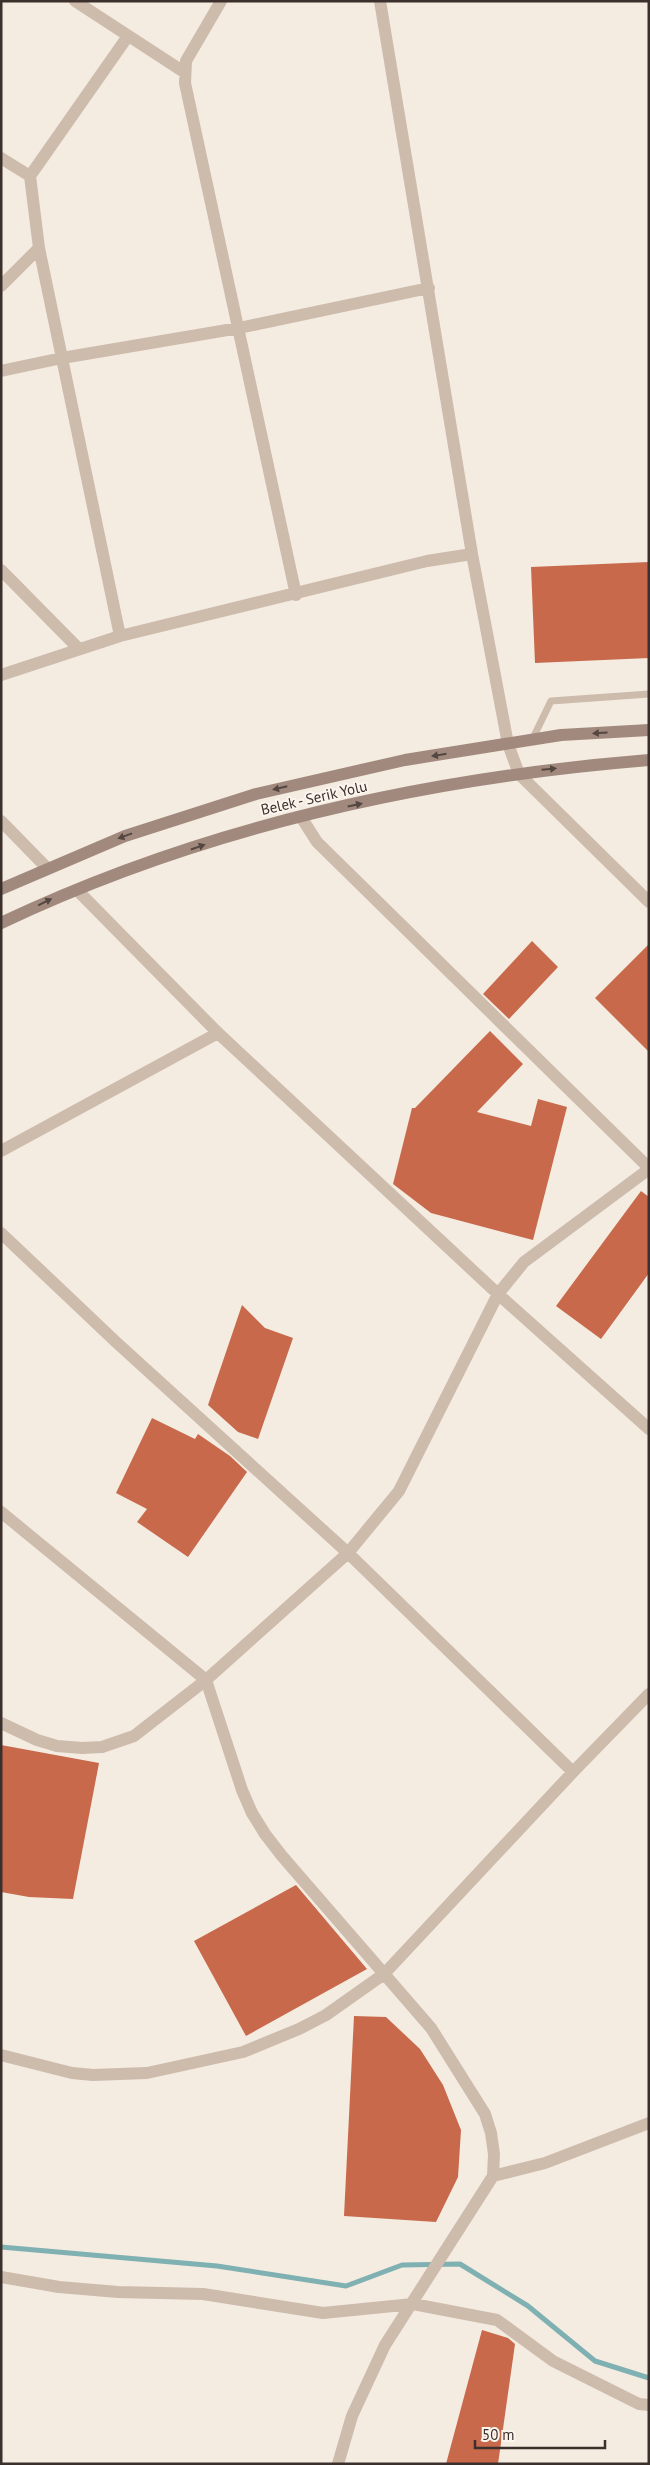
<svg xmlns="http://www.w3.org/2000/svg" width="650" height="2465" font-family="'PT Sans',sans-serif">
<rect width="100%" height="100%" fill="#f4ebe1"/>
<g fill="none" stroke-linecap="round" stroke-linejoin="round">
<!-- stream -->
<path stroke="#7fb0b2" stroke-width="5" d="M1,2247L217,2266L346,2286L402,2265L460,2264L528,2306L595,2361L649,2378"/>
</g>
<!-- building -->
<path fill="#c8694b" d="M649,562V658L535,663L531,567Z
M532,941L558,967L509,1019L483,994Z
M649,944V1052L595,998Z
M490,1031L523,1064L477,1112L531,1126L538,1099L567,1107L533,1240L431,1213L393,1184L412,1108H415Z
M641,1191L649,1197V1273L601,1339L556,1306Z
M242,1305L265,1328L293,1338L258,1439L238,1432L208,1405Z
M152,1418L195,1439L198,1434L230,1456L247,1472L188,1557L137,1522L147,1509L116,1493Z
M1,1745L99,1763L73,1899L29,1897L1,1892Z
M296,1885L367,1969L246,2036L194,1941Z
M354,2016L386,2017L420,2049L443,2085L461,2130L458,2177L436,2222L344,2216Z
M482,2330L508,2338L515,2344L498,2464H446Z"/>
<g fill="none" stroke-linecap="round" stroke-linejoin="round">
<!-- service -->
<path stroke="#cdbbac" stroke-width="7" d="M532,740L551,701L649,694"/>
<!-- minor -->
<path stroke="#cdbbac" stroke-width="12" d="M75,1L184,72
M221,1L186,61L185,83L296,595
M380,1L472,554L508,744L519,774L649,902
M1,158L30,176
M1,286L39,248
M1,371L62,358L239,328L429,288
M1,570L79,649
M120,636L39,248L30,176L128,36
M1,675L120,636L427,561L472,554
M301,817L317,842L649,1168
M1,821L47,868
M77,890L218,1033L498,1294L649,1429
M1,1151L218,1033
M1,1233L116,1342L348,1553L573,1772
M1,1512L206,1680L242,1790L252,1813L265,1834L282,1856L431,2028L485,2114L491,2133L494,2154L493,2176L385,2345L352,2416L338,2464
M1,1723L37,1740L57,1746L82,1748L102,1747L134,1736L206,1680L348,1553L399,1491L498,1294L524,1262L649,1169
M1,2055L72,2073L93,2075L147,2073L243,2052L299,2029L326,2015L384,1974L573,1772L649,1694
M493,2176L545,2163L649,2123
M1,2277L59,2287L118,2292L203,2294L323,2313L413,2304L497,2320L553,2361L639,2404L649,2405"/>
<!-- secondary -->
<path stroke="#a18a7d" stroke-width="12" d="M1,889L125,836L256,794L405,760L561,735L649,730
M1,923C203,827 427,778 649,760"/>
</g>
<!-- one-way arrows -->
<defs><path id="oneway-solid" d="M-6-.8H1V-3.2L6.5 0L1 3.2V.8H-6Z" transform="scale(1.25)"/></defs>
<g fill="#544640">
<use href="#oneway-solid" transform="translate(600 733) rotate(176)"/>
<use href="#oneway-solid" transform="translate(439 755) rotate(171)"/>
<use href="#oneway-solid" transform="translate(549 769) rotate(-5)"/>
<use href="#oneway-solid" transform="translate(280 788) rotate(167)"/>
<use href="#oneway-solid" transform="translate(355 805) rotate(-12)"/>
<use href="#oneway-solid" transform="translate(125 836) rotate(160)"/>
<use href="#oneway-solid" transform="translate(198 847) rotate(-19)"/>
<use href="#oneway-solid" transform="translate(45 902) rotate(-26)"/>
</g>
<g text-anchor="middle" stroke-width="4" stroke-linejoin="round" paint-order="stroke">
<!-- street labels -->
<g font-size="15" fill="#3b302b" stroke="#fbf5ee">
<text transform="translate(314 798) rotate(-13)" y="5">Belek - Serik Yolu</text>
</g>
</g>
<!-- border -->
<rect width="650" height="2465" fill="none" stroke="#3b302b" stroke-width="5"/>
<!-- scale -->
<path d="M475 2440v8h130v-8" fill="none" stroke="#3b302b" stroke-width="2.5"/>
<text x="482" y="2440" font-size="15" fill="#3b302b" stroke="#fbf5ee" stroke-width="4" paint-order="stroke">50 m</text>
</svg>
